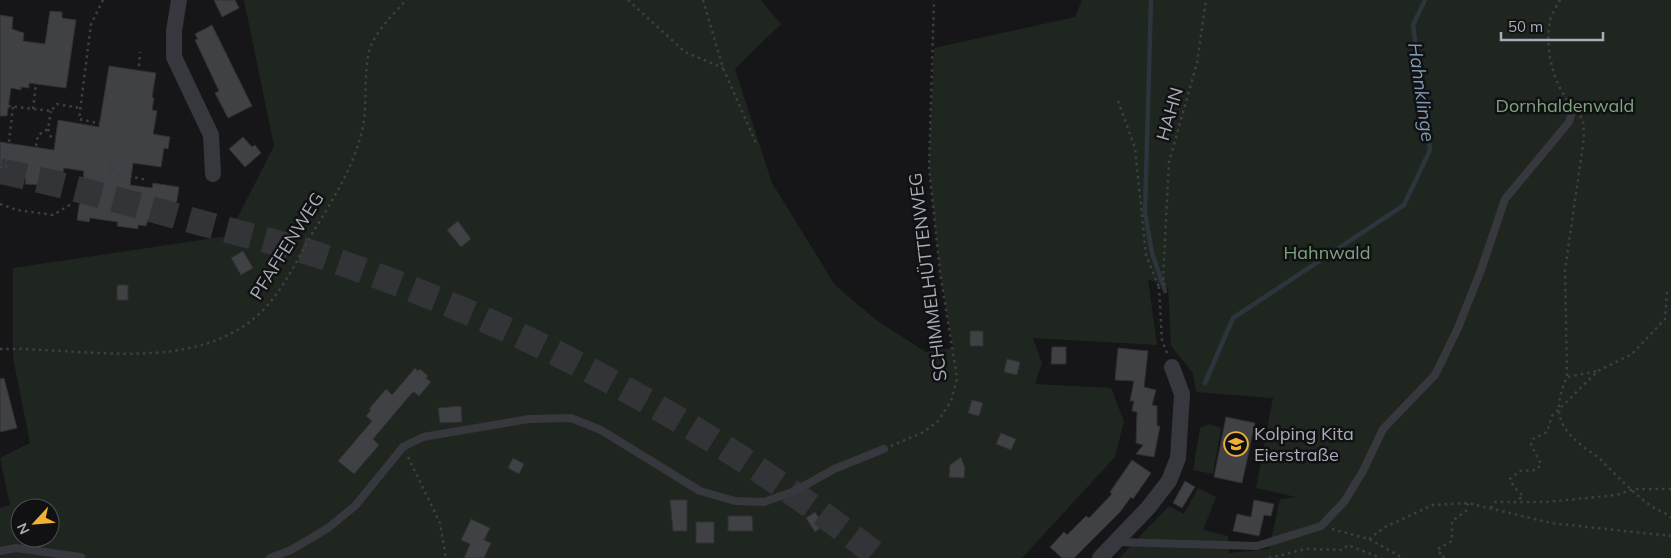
<svg xmlns="http://www.w3.org/2000/svg" width="1671" height="558" font-family="Mulish,sans-serif">
<rect width="100%" height="100%" fill="#161618"/>
<!-- green -->
<path fill="#1e261f" fill-rule="evenodd" d="M244,0H761L781,24L735,69L772,183L835,285L876,320L926,352L953,348L940,272L929,167L934,48L1075,17L1082,0H1671V558H1119L1169,506L1184,514L1198,488L1216,497L1203,530L1228,536L1229,553L1269,549L1280,499L1296,497L1256,488L1273,398L1196,392L1193,373L1171,346L1168,288L1148,279L1157,345L1033,338L1042,363L1035,384L1111,388L1124,421L1115,457L1022,558H0V508L10,505L0,458L30,443L13,358V268L228,236L274,146ZM20,508H50V538H20Z
M1209,424L1221,428L1213,474L1193,470L1200,428Z"/>
<g fill="none" stroke-linecap="round" stroke-linejoin="round">
<!-- stream -->
<path stroke="#2c353c" stroke-width="4.5" d="M1151,0L1145,213L1152,253L1165,291
M1205,383L1233,318L1404,205L1430,150L1413,25L1425,0"/>
</g>
<!-- building -->
<path fill="#404145" stroke="#303034" d="M214,0H235L239,8L222,17Z
M50,11L62,12V18L76,20L66,88L29,83V88L21,87V90L11,88L7,116H0V15L13,17L12,29L24,33L23,41L45,44Z
M212,25L252,106L228,118L215,93L219,91L195,40L198,39L195,34Z
M109,66L156,73L152,97L154,98L152,110L157,111L153,134L170,137L168,149L164,148L161,167L133,163L130,185L152,188L153,183L179,187L174,219L160,217L159,222L148,220L146,226L138,225V229L117,226L118,222L90,218L89,222L77,220L84,171L64,168L63,172L41,169L39,185L25,184L26,179L0,175V142L54,150L58,120L99,127Z
M243,137L252,147L255,145L261,153L245,167L229,149Z
M458,221L471,239L461,247L447,230Z
M243,251L253,268L241,275L231,258Z
M117,285H128V300H117Z
M970,331H983V346H970Z
M1052,347H1066V364H1051Z
M1118,348L1148,351L1144,387L1156,390L1152,405L1157,406V426H1160L1154,457L1136,454L1143,445L1136,443L1137,412L1132,411L1134,401H1130L1134,381L1115,380Z
M1007,359L1020,362L1017,375L1004,372Z
M415,368L418,371L420,369L428,376L426,378L431,382L419,396L414,392L411,394L373,439L379,445L354,474L338,461L372,421L366,416L371,410L369,409L386,389L392,395Z
M4,378L17,428L0,432V379Z
M972,400L983,403L979,416L968,413Z
M461,406L462,422L440,423L438,408Z
M1226,417L1255,423L1242,483L1214,477Z
M1001,433L1016,439L1011,450L996,444Z
M961,457L965,468L964,478L949,477L950,465Z
M513,458L524,464L519,474L508,468Z
M1132,460L1151,473L1133,499L1131,497L1120,512L1074,558H1062L1050,547L1064,532L1067,535L1086,516L1089,518L1112,494L1110,492Z
M1185,481L1195,487L1182,508L1173,503Z
M670,500H687V531H673Z
M1254,500L1274,504L1271,516L1264,515L1259,536L1233,531L1237,514L1251,517Z
M815,512L824,525L815,532L806,518Z
M728,516H752L753,531H728Z
M471,519L490,528L484,540L491,543L484,558H464L470,544L461,540Z
M696,522H714V543H696Z"/>
<g fill="none" stroke-linecap="round" stroke-linejoin="round">
<!-- primary-tunnel -->
<path stroke="#333438" stroke-width="26" stroke-dasharray="26 13" stroke-linecap="butt" d="M0,171C67,185 132,204 198,222C245,235 294,246 339,262C534,330 719,430 880,558"/>
<!-- path -->
<path stroke="#3d3f44" stroke-width="2.5" stroke-dasharray="2.5 4" stroke-linecap="butt" d="M103,0L91,24L79,119L107,125
M628,0L685,52L723,68
M703,0L723,68L756,143
M1560,0C1557,6 1551,14 1550,21C1545,48 1552,78 1567,100
M139,66L140,52
M1118,101L1135,148L1146,255L1159,287
M8,106L51,111L57,104L80,108
M33,109L38,67
M1580,116L1583,119L1584,138L1565,270L1567,377C1555,405 1554,423 1580,444C1586,450 1595,454 1601,460C1617,476 1633,493 1651,506C1658,511 1666,512 1671,518
M48,129L52,140
M36,146L38,135L48,129L51,111
M0,167L6,168L13,107
M112,168L118,174L147,180
M86,177L103,180L110,176L113,137
M0,204L17,210L53,215L73,203
M0,349C82,347 193,375 259,314C280,295 295,264 309,239C329,205 353,170 362,131C368,105 363,78 369,52C374,32 393,15 406,0
M1167,353L1162,340L1159,287L1165,284L1163,278L1169,162L1197,63L1206,0
M1568,377L1597,371
M891,446L924,432L938,421L951,401L957,378L940,272L929,167L934,0
M408,457L440,523L446,558
M1514,503L1523,496L1514,487L1510,479L1520,471L1537,470L1541,464L1531,445L1533,439L1547,432L1552,416L1598,371L1632,354L1665,319L1667,293L1671,290
M1491,508L1495,502H1546L1617,495L1634,489H1671
M1332,529L1369,539L1403,558
M1369,539L1385,527L1433,505L1468,503L1551,523L1671,536
M1269,558L1306,549L1342,550L1348,545L1381,558
M1443,558L1444,555L1438,552V549L1452,541V521L1466,511L1468,503"/>
<!-- service -->
<path stroke="#37383d" stroke-width="8" d="M1117,542L1257,546L1321,526L1344,502L1363,471L1383,429L1435,375L1458,328L1481,270L1505,199L1569,122L1573,108
M0,551L16,548L81,557
M270,558L291,550L328,528L355,506L403,447L423,437L529,419L571,418L601,430L700,491L735,501L764,502L795,491L834,469L884,449"/>
<!-- minor -->
<path stroke="#37383d" stroke-width="16" d="M179,0L174,31V57L211,135L213,174
M1100,558L1148,508L1169,481L1178,458L1182,394L1172,367"/>
</g>
<!-- icons -->
<defs>
<g id="school-ring" transform="scale(1.25)"><circle r="9.5" fill="#111113" stroke="#f2b134" stroke-width="1.5"/><path d="M0-5L7-2L0 1L-7-2ZM-4 1L0 2.5L4 1V4Q0 6-4 4Z" fill="#f2b134"/></g>
</defs>
<g fill-rule="evenodd">
<use href="#school-ring" x="1236" y="444"/>
</g>
<g text-anchor="middle" stroke-width="5" stroke-linejoin="round" paint-order="stroke">
<!-- park labels -->
<g font-size="18" fill="#7fa381" stroke="#111113">
<text x="1565" y="112">Dornhaldenwald</text>
<text x="1327" y="259">Hahnwald</text>
</g>
<!-- street labels -->
<g font-size="18" fill="#a8adb8" stroke="#111113">
<text transform="translate(1170 114) rotate(-74)" y="6">HAHN</text>
<text transform="translate(287 246) rotate(-58)" y="6">PFAFFENWEG</text>
<text transform="translate(928 277) rotate(-97)" y="6">SCHIMMELHÜTTENWEG</text>
</g>
<!-- poi labels -->
<g font-size="18" fill="#a8adb8" stroke="#111113" text-anchor="start">
<text x="1254" y="440">Kolping Kita<tspan x="1254" dy="21">Eierstraße</tspan></text>
</g>
<!-- water labels -->
<g font-size="19" font-style="italic" fill="#7f9bb3" stroke="#111113">
<text transform="translate(1422 92) rotate(82)" y="7">Hahnklinge</text>
</g>
</g>
<!-- north arrow -->
<g transform="translate(35 523) rotate(244)"><circle r="24" fill="#111113" stroke="#4d4f55"/>
<path d="M0-4L9 19L0 12L-9 19Z" fill="#f2b134"/>
<text y="-8" font-size="14" font-weight="bold" text-anchor="middle" fill="#a8adb8">N</text>
</g>
<!-- scale -->
<path d="M1501 32v8h102v-8" fill="none" stroke="#a8adb8" stroke-width="2.5"/>
<text x="1508" y="32" font-size="15" fill="#a8adb8" stroke="#111113" stroke-width="4" paint-order="stroke">50 m</text>
</svg>
